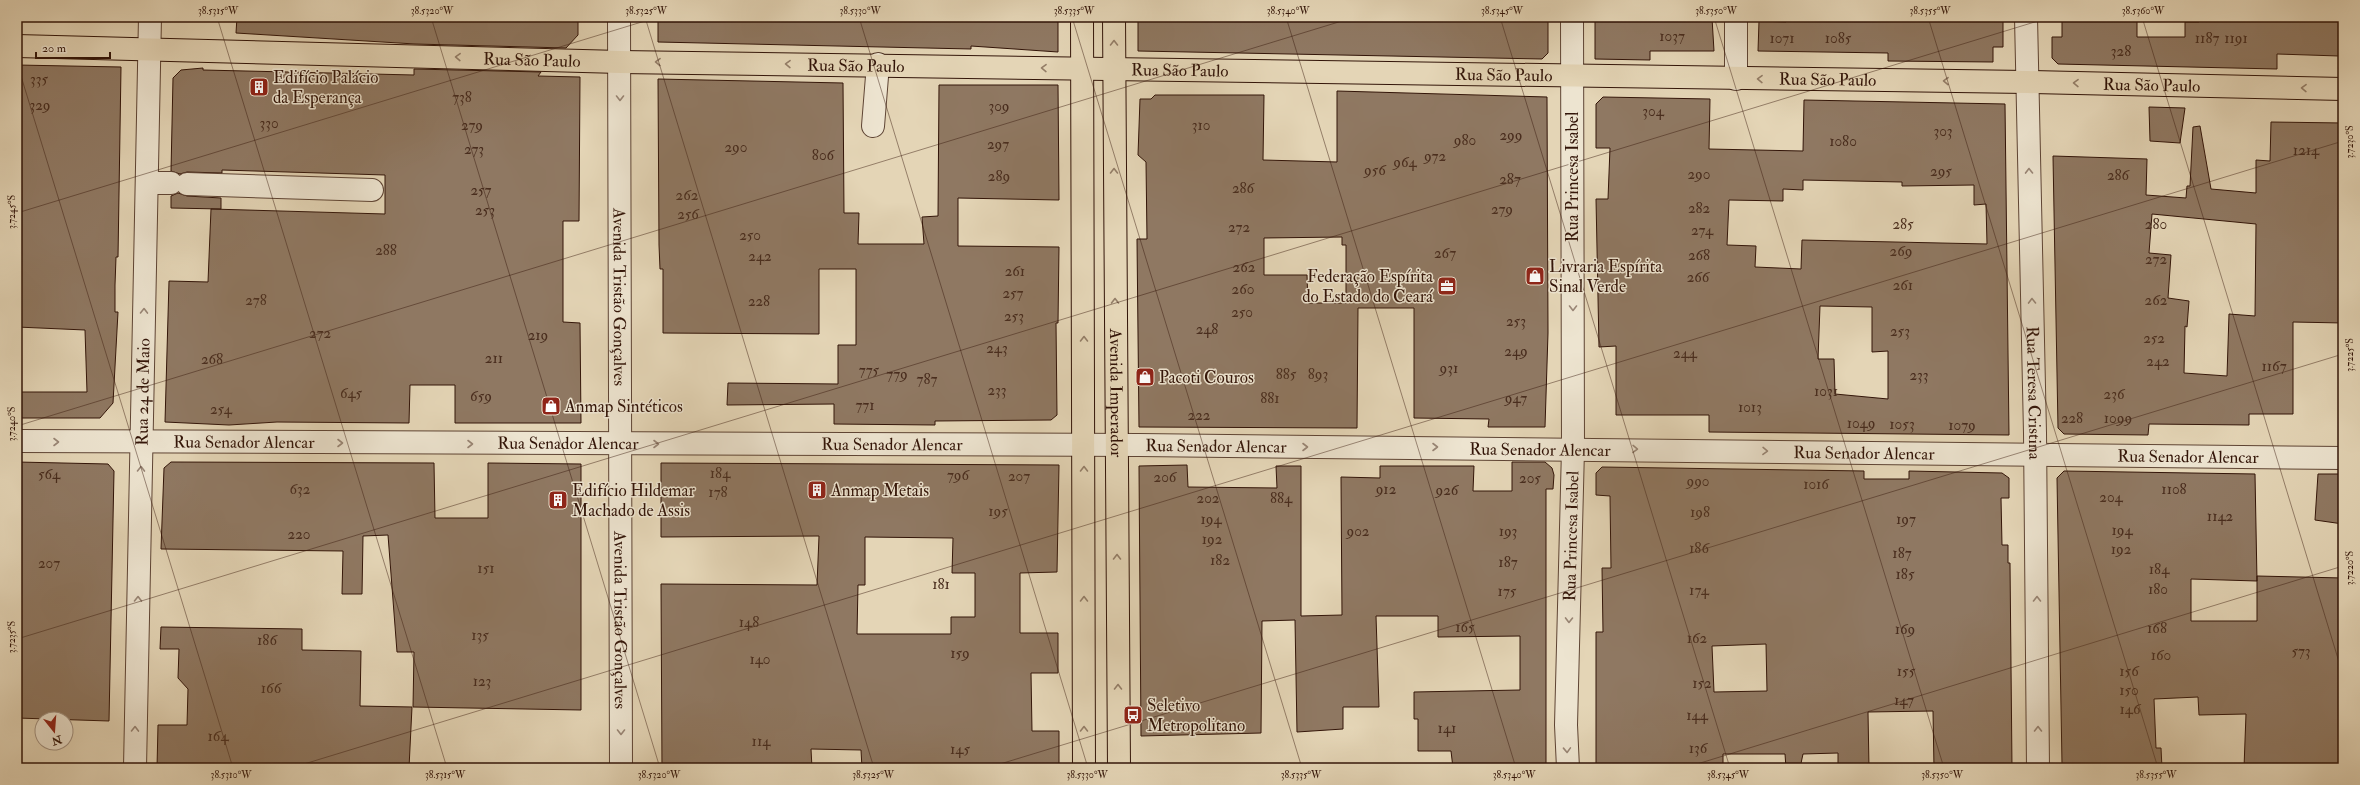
<svg xmlns="http://www.w3.org/2000/svg" width="2360" height="785" font-family="'IM FELL Double Pica',serif">
<rect width="100%" height="100%" fill="#e4d5b6"/>
<filter id="stains"><feTurbulence type="fractalNoise" baseFrequency=".005" numOctaves="4"/><feColorMatrix values="0 0 0 0 .2 0 0 0 0 .09 0 0 0 0 .02 0 0 0 .5 -.17"/></filter>
<radialGradient id="worn" r=".72"><stop offset=".6" stop-color="#630" stop-opacity="0"/><stop offset="1" stop-color="#630" stop-opacity=".3"/></radialGradient>
<!-- building -->
<path fill="#8f7862" stroke="#321408" fill-rule="evenodd" d="M237,17H578V35L566,48L415,44L236,33Z
M658,17H1058V52L971,46V49L658,42Z
M1138,17H1548V53L1542,59L1138,51Z
M1595,17L1712,18L1714,51H1650V60L1595,59Z
M1786,17H2003V47H1993V62L1888,61V53L1758,51L1759,21L1786,22Z
M2069,17H2137V37H2185V22H2199V17H2339V56L2277,54V69L2058,64L2052,58V37H2062V18Z
M17,65L121,67L118,257H116L115,285V312H118L113,403L100,418H17V392H87L85,330L17,327Z
M203,68V70L414,75V69L541,72L538,76L580,77L579,221H563V322L580,323L581,423H455V385H410L409,423L277,422L229,425L165,422L169,281L208,282L211,209L385,214V175L222,170V173L187,172L180,174L171,171L173,78L181,70Z
M658,79L843,83L844,213H859L858,244H924L922,217L938,216L939,85H1058L1059,200L958,198V246L1059,247L1058,323H1056L1057,415L1051,420L935,421V425L834,424V404L727,405L728,383L838,384V345H856V269H819V334L663,333V269H660L659,245Z
M1337,91L1547,97L1548,333L1545,427H1488L1489,419L1414,418V308H1358L1357,428L1139,427L1137,239H1147L1146,162L1138,155L1140,99H1151L1155,95H1264L1263,160L1337,162ZM1342,237V245H1346V303H1308L1307,275H1264V238Z
M1603,97L1710,99L1709,149L1803,151L1804,100L2005,104L2009,435L1709,432V415H1616V346L1599,347L1596,199H1608L1610,148H1596V104ZM1803,180L1902,182V186L1974,185V205L1986,204L1987,244L1802,240L1801,269L1755,267L1756,246L1727,245L1729,200L1783,201V189L1803,190ZM1820,306L1872,307V352L1888,351V399L1835,394L1834,359H1818Z
M2149,107L2185,108L2180,143L2150,141Z
M2271,122L2343,123V323L2293,322V414H2249V425L2149,424L2148,435L2064,434L2058,428L2053,156L2147,159L2146,195L2186,198L2187,186H2190L2193,127L2200,126L2211,189L2256,193V160L2270,161ZM2152,214L2256,224L2255,316L2229,314L2227,376L2184,373L2185,326L2187,327L2189,301L2168,298L2171,255L2149,253Z
M178,193L187,196L221,198V209L171,208V196Z
M17,462L108,464L114,471L109,721L17,718Z
M171,462L434,463L435,518H488V463L581,464V710L413,707L414,652H397L388,535L363,536L362,594H342L343,551L161,549L164,468Z
M1512,462H1545L1552,468L1554,475L1553,489H1546V768H1453L1451,751H1418V719H1414V692L1520,690V636L1438,637V616H1376L1379,707H1343V729L1297,732L1295,620L1262,621L1261,733L1141,736L1139,466L1187,465L1188,487L1277,488L1276,466H1301V616L1342,615L1341,477L1380,478V466H1474L1473,491H1512Z
M661,463L1059,465L1057,572L1020,573V633H1058V673H1031L1032,731H1059V768H862L861,750L811,749L812,768H662L661,584L817,585L819,536L661,537ZM865,537L953,538L952,573H975V617H951V634H857L858,585H865Z
M1602,467L1864,471V479H1909V471L2002,473L2009,478V498H2001L2002,545H2008V563H2010L2012,768H1934L1933,711L1868,712L1869,768H1838V753L1803,754L1800,768H1786L1785,754H1723V768H1596V632H1603L1602,568H1611L1610,496L1596,495V473ZM1766,644L1767,691L1714,692L1712,646Z
M2064,471L2255,474L2257,581L2191,579V621H2257V576L2343,578V768H2244L2246,714L2199,715L2198,697L2154,699L2156,748H2161L2162,768H2091V764H2062L2057,478Z
M2318,474H2343V524L2315,520Z
M161,627L302,629V650L361,651L360,706L412,707L409,768H157L158,725H187L188,689L178,678L179,649H160Z"/>
<g fill="none" stroke-linecap="round" stroke-linejoin="round">
<!-- minor casing -->
<g stroke="#5e4434" stroke-width="24">
<g id="minor">
<path id="s1" d="M619,17L621,768"/>
<path d="M1736,17V79"/>
<path id="s2" d="M2026,17L2035,433L2038,768"/>
<path d="M873,126L878,64"/>
<path d="M147,183H171"/>
<path d="M187,184L372,190"/>
<path id="s3" d="M17,441L1139,445L2343,458"/>
<path id="s4" d="M135,768L150,17"/>
<path id="s5" d="M1568,768L1566,725L1573,449L1572,17"/>
</g>
</g>
<!-- major casing -->
<g stroke="#321408" stroke-width="24">
<g id="major">
<path d="M1082,17L1084,768"/>
<path id="s6" d="M1114,17L1119,768"/>
<path id="s7" d="M17,46L620,62L2027,82L2343,89"/>
</g>
</g>
<!-- minor -->
<use href="#minor" stroke="#ede4d0" stroke-width="22"/>
<!-- major -->
<use href="#major" stroke="#e4d5b6" stroke-width="22"/>
</g>
<!-- one-way arrows -->
<defs><path id="oneway-chevron" d="M-2-3.5L2.5 0L-2 3.5" fill="none" stroke-width="1.6" stroke-linecap="round" stroke-linejoin="round"/></defs>
<g stroke="#947e68">
<use href="#oneway-chevron" transform="translate(1114 43) rotate(-90)"/>
<use href="#oneway-chevron" transform="translate(458 57) rotate(-178)"/>
<use href="#oneway-chevron" transform="translate(658 62) rotate(-179)"/>
<use href="#oneway-chevron" transform="translate(788 64) rotate(-179)"/>
<use href="#oneway-chevron" transform="translate(1044 68) rotate(-179)"/>
<use href="#oneway-chevron" transform="translate(1760 79) rotate(-179)"/>
<use href="#oneway-chevron" transform="translate(1946 81) rotate(-179)"/>
<use href="#oneway-chevron" transform="translate(2076 83) rotate(-179)"/>
<use href="#oneway-chevron" transform="translate(2304 88) rotate(-179)"/>
<use href="#oneway-chevron" transform="translate(1114 171) rotate(-90)"/>
<use href="#oneway-chevron" transform="translate(1115 301) rotate(-90)"/>
<use href="#oneway-chevron" transform="translate(1084 339) rotate(-90)"/>
<use href="#oneway-chevron" transform="translate(1084 469) rotate(-90)"/>
<use href="#oneway-chevron" transform="translate(1117 557) rotate(-90)"/>
<use href="#oneway-chevron" transform="translate(1084 599) rotate(-90)"/>
<use href="#oneway-chevron" transform="translate(1118 687) rotate(-90)"/>
<use href="#oneway-chevron" transform="translate(1084 729) rotate(-90)"/>
</g>
<g stroke="#998676">
<use href="#oneway-chevron" transform="translate(620 98) rotate(90)"/>
<use href="#oneway-chevron" transform="translate(2029 171) rotate(-91)"/>
<use href="#oneway-chevron" transform="translate(2032 301) rotate(-91)"/>
<use href="#oneway-chevron" transform="translate(1573 308) rotate(90)"/>
<use href="#oneway-chevron" transform="translate(144 311) rotate(-89)"/>
<use href="#oneway-chevron" transform="translate(56 442)"/>
<use href="#oneway-chevron" transform="translate(340 443)"/>
<use href="#oneway-chevron" transform="translate(470 444)"/>
<use href="#oneway-chevron" transform="translate(656 444)"/>
<use href="#oneway-chevron" transform="translate(1305 447)"/>
<use href="#oneway-chevron" transform="translate(1435 447)"/>
<use href="#oneway-chevron" transform="translate(1635 449) rotate(1)"/>
<use href="#oneway-chevron" transform="translate(1765 451) rotate(1)"/>
<use href="#oneway-chevron" transform="translate(141 469) rotate(-89)"/>
<use href="#oneway-chevron" transform="translate(138 599) rotate(-89)"/>
<use href="#oneway-chevron" transform="translate(2037 599) rotate(-90)"/>
<use href="#oneway-chevron" transform="translate(1569 620) rotate(91)"/>
<use href="#oneway-chevron" transform="translate(135 729) rotate(-89)"/>
<use href="#oneway-chevron" transform="translate(2038 729) rotate(-90)"/>
<use href="#oneway-chevron" transform="translate(621 732) rotate(90)"/>
<use href="#oneway-chevron" transform="translate(1567 750) rotate(88)"/>
</g>
<!-- ticks -->
<path fill="none" stroke="#321408" stroke-width="1" stroke-opacity="0.45" d="M217,17L447,768M431,17L660,768M645,17L874,768M859,17L1088,768M1072,17L1302,768M1286,17L1516,768M1500,17L1730,768M1714,17L1944,768M1928,17L2158,768M2142,17L2343,675M17,63L233,768M17,213L658,17M17,426L1355,17M17,639L2051,17M17,762L19,768M291,768L2343,141M987,768L2343,354M1684,768L2343,566"/>
<!-- icons -->
<defs>
<g id="building-square" transform="scale(1)"><rect x="-9" y="-9" width="18" height="18" rx="4" fill="#8f2418" stroke="#ede4d0"/><path d="M-4-6H4V6H1V3H-1V6H-4ZM-2.5-4.3h1.7v1.8h-1.7ZM.8-4.3h1.7v1.8H.8ZM-2.5-1h1.7V.8h-1.7ZM.8-1h1.7V.8H.8Z" fill="#fff"/></g>
<g id="shop-square" transform="scale(1)"><rect x="-9" y="-9" width="18" height="18" rx="4" fill="#8f2418" stroke="#ede4d0"/><path d="M-5-2.5h2.3a2.7 3.5 0 0 1 5.4 0H5L5.5 6h-11ZM-1.5-2.5h3a1.5 2.3 0 0 0-3 0Z" fill="#fff"/></g>
<g id="office-square" transform="scale(1)"><rect x="-9" y="-9" width="18" height="18" rx="4" fill="#8f2418" stroke="#ede4d0"/><path d="M-6-3h4V-5.5h4V-3h4V5H-6ZM-1-4.5V-3h2v-1.5ZM-6 0V1H6V0Z" fill="#fff"/></g>
<g id="bus-square" transform="scale(1)"><rect x="-9" y="-9" width="18" height="18" rx="4" fill="#8f2418" stroke="#ede4d0"/><path d="M-5-6H5V4H4V6H2V4H-2V6H-4V4H-5ZM-3.5-4V0h7V-4ZM-3.5 1.2v1.5H-2V1.2ZM2 1.2v1.5H3.5V1.2Z" fill="#fff"/></g>
</defs>
<g fill-rule="evenodd">
<use href="#building-square" x="259" y="87"/>
<use href="#shop-square" x="1535" y="276"/>
<use href="#office-square" x="1447" y="286"/>
<use href="#shop-square" x="1145" y="377"/>
<use href="#shop-square" x="551" y="406"/>
<use href="#building-square" x="817" y="490"/>
<use href="#building-square" x="558" y="500"/>
<use href="#bus-square" x="1133" y="715"/>
</g>
<g text-anchor="middle" stroke-width="3" stroke-linejoin="round" paint-order="stroke">
<!-- number labels -->
<g font-size="15" fill="#492d1e">
<text x="1672" y="41">1037</text>
<text x="1782" y="43">1071</text>
<text x="1838" y="43">1085</text>
<text x="2207" y="43">1187</text>
<text x="2236" y="43">1191</text>
<text x="2121" y="56">328</text>
<text x="39" y="84">335</text>
<text x="462" y="102">738</text>
<text x="40" y="110">329</text>
<text x="999" y="111">309</text>
<text x="1653" y="116">304</text>
<text x="269" y="128">330</text>
<text x="472" y="130">279</text>
<text x="1201" y="130">310</text>
<text x="1943" y="136">303</text>
<text x="1511" y="140">299</text>
<text x="1465" y="145">980</text>
<text x="1843" y="146">1080</text>
<text x="998" y="149">297</text>
<text x="736" y="152">290</text>
<text x="474" y="154">273</text>
<text x="2306" y="155">1214</text>
<text x="823" y="160">806</text>
<text x="1435" y="161">972</text>
<text x="1405" y="167">964</text>
<text x="1375" y="175">956</text>
<text x="1941" y="176">295</text>
<text x="1699" y="179">290</text>
<text x="2118" y="180">286</text>
<text x="999" y="181">289</text>
<text x="1510" y="184">287</text>
<text x="1243" y="193">286</text>
<text x="481" y="195">257</text>
<text x="687" y="200">262</text>
<text x="1699" y="213">282</text>
<text x="1502" y="214">279</text>
<text x="485" y="215">253</text>
<text x="688" y="219">256</text>
<text x="1903" y="229">285</text>
<text x="2156" y="229">280</text>
<text x="1239" y="232">272</text>
<text x="1702" y="235">274</text>
<text x="750" y="240">250</text>
<text x="386" y="255">288</text>
<text x="1901" y="256">269</text>
<text x="1445" y="258">267</text>
<text x="1699" y="260">268</text>
<text x="760" y="261">242</text>
<text x="2156" y="264">272</text>
<text x="1244" y="272">262</text>
<text x="1015" y="276">261</text>
<text x="1698" y="282">266</text>
<text x="1903" y="290">261</text>
<text x="1243" y="294">260</text>
<text x="1013" y="298">257</text>
<text x="256" y="305">278</text>
<text x="2156" y="305">262</text>
<text x="759" y="306">228</text>
<text x="1242" y="317">250</text>
<text x="1014" y="321">253</text>
<text x="1516" y="326">253</text>
<text x="1207" y="334">248</text>
<text x="1900" y="336">253</text>
<text x="320" y="338">272</text>
<text x="538" y="340">219</text>
<text x="2154" y="343">252</text>
<text x="997" y="353">243</text>
<text x="1516" y="356">249</text>
<text x="1685" y="358">244</text>
<text x="494" y="363">211</text>
<text x="212" y="364">268</text>
<text x="2158" y="366">242</text>
<text x="2274" y="371">1167</text>
<text x="1449" y="373">931</text>
<text x="869" y="375">775</text>
<text x="897" y="379">779</text>
<text x="1286" y="379">885</text>
<text x="1318" y="379">893</text>
<text x="1919" y="380">233</text>
<text x="927" y="384">787</text>
<text x="997" y="395">233</text>
<text x="1826" y="396">1031</text>
<text x="351" y="398">645</text>
<text x="2114" y="399">236</text>
<text x="481" y="401">659</text>
<text x="1270" y="403">881</text>
<text x="1516" y="403">947</text>
<text x="865" y="410">771</text>
<text x="1750" y="412">1013</text>
<text x="221" y="414">254</text>
<text x="1199" y="420">222</text>
<text x="2072" y="423">228</text>
<text x="2118" y="423">1099</text>
<text x="1861" y="428">1049</text>
<text x="1902" y="429">1053</text>
<text x="1962" y="430">1079</text>
<text x="720" y="478">184</text>
<text x="49" y="479">564</text>
<text x="958" y="480">796</text>
<text x="1019" y="481">207</text>
<text x="1165" y="482">206</text>
<text x="1530" y="483">205</text>
<text x="1698" y="486">990</text>
<text x="1816" y="489">1016</text>
<text x="300" y="494">632</text>
<text x="1386" y="494">912</text>
<text x="2174" y="494">1108</text>
<text x="1447" y="495">926</text>
<text x="718" y="497">178</text>
<text x="2111" y="502">204</text>
<text x="1208" y="503">202</text>
<text x="1281" y="503">884</text>
<text x="998" y="516">195</text>
<text x="1700" y="517">198</text>
<text x="2220" y="521">1142</text>
<text x="1211" y="524">194</text>
<text x="1906" y="524">197</text>
<text x="2122" y="535">194</text>
<text x="1358" y="536">902</text>
<text x="1508" y="536">193</text>
<text x="299" y="539">220</text>
<text x="1212" y="544">192</text>
<text x="1699" y="553">186</text>
<text x="2121" y="554">192</text>
<text x="1902" y="558">187</text>
<text x="1220" y="565">182</text>
<text x="1508" y="567">187</text>
<text x="49" y="568">207</text>
<text x="486" y="573">151</text>
<text x="2159" y="574">184</text>
<text x="1905" y="579">185</text>
<text x="941" y="589">181</text>
<text x="2158" y="594">180</text>
<text x="1699" y="595">174</text>
<text x="1507" y="596">175</text>
<text x="749" y="627">148</text>
<text x="1465" y="632">165</text>
<text x="2157" y="633">168</text>
<text x="1905" y="634">169</text>
<text x="480" y="640">135</text>
<text x="1697" y="643">162</text>
<text x="267" y="645">186</text>
<text x="2301" y="656">573</text>
<text x="960" y="658">159</text>
<text x="2161" y="660">160</text>
<text x="760" y="664">140</text>
<text x="1906" y="676">155</text>
<text x="2129" y="676">156</text>
<text x="482" y="686">123</text>
<text x="1702" y="688">152</text>
<text x="271" y="693">166</text>
<text x="2129" y="695">150</text>
<text x="1904" y="705">147</text>
<text x="2130" y="714">146</text>
<text x="1697" y="720">144</text>
<text x="1447" y="733">141</text>
<text x="218" y="741">164</text>
<text x="761" y="746">114</text>
<text x="1698" y="753">136</text>
<text x="960" y="754">145</text>
</g>
<!-- street labels -->
<g font-size="17" fill="#321408" stroke="#ede4d0">
<text dy="6" stroke="none"><textPath href="#s7" startOffset="515">Rua São Paulo</textPath></text>
<text dy="6" stroke="none"><textPath href="#s7" startOffset="839">Rua São Paulo</textPath></text>
<text dy="6" stroke="none"><textPath href="#s7" startOffset="1163">Rua São Paulo</textPath></text>
<text dy="6" stroke="none"><textPath href="#s7" startOffset="1487">Rua São Paulo</textPath></text>
<text dy="6" stroke="none"><textPath href="#s7" startOffset="1811">Rua São Paulo</textPath></text>
<text dy="6" stroke="none"><textPath href="#s7" startOffset="2135">Rua São Paulo</textPath></text>
<text transform="translate(1572 177) rotate(-90)" y="6">Rua Princesa Isabel</text>
<text dy="6" stroke="none"><textPath href="#s1" startOffset="280">Avenida Tristão Gonçalves</textPath></text>
<text dy="6" stroke="none"><textPath href="#s2" startOffset="376">Rua Teresa Cristina</textPath></text>
<text dy="6" stroke="none"><textPath href="#s4" startOffset="376">Rua 24 de Maio</textPath></text>
<text dy="6" stroke="none"><textPath href="#s6" startOffset="376">Avenida Imperador</textPath></text>
<text dy="6" stroke="none"><textPath href="#s3" startOffset="227">Rua Senador Alencar</textPath></text>
<text dy="6" stroke="none"><textPath href="#s3" startOffset="551">Rua Senador Alencar</textPath></text>
<text dy="6" stroke="none"><textPath href="#s3" startOffset="875">Rua Senador Alencar</textPath></text>
<text dy="6" stroke="none"><textPath href="#s3" startOffset="1199">Rua Senador Alencar</textPath></text>
<text dy="6" stroke="none"><textPath href="#s3" startOffset="1523">Rua Senador Alencar</textPath></text>
<text dy="6" stroke="none"><textPath href="#s3" startOffset="1847">Rua Senador Alencar</textPath></text>
<text dy="6" stroke="none"><textPath href="#s3" startOffset="2171">Rua Senador Alencar</textPath></text>
<text dy="6" stroke="none"><textPath href="#s5" startOffset="232">Rua Princesa Isabel</textPath></text>
<text dy="6" stroke="none"><textPath href="#s1" startOffset="603">Avenida Tristão Gonçalves</textPath></text>
</g>
<!-- poi labels -->
<g font-size="17" fill="#321408" stroke="#ede4d0" text-anchor="start">
<text x="273" y="83">Edifício Palácio<tspan x="273" dy="20">da Esperança</tspan></text>
<text x="1549" y="272">Livraria Espírita<tspan x="1549" dy="20">Sinal Verde</tspan></text>
<text x="1433" y="282" text-anchor="end">Federação Espírita<tspan x="1433" dy="20">do Estado do Ceará</tspan></text>
<text x="1159" y="383">Pacoti Couros</text>
<text x="565" y="412">Anmap Sintéticos</text>
<text x="572" y="496">Edifício Hildemar<tspan x="572" dy="20">Machado de Assis</tspan></text>
<text x="831" y="496">Anmap Metais</text>
<text x="1147" y="711">Seletivo<tspan x="1147" dy="20">Metropolitano</tspan></text>
</g>
</g>
<!-- margin -->
<rect width="2360" height="785" fill="none" stroke="#e4d5b6" stroke-width="44"/>
<!-- north arrow -->
<g transform="translate(54 731) rotate(163)"><circle r="19" fill="#ede4d0" stroke="#a29180"/>
<path d="M0-3L7 15L0 10L-7 15Z" fill="#8f2418"/>
<text y="-6" font-size="11" font-weight="bold" text-anchor="middle" fill="#321408">N</text>
</g>
<!-- scale -->
<path d="M36 52v6h74v-6" fill="none" stroke="#321408" stroke-width="2"/>
<text x="42" y="52" font-size="12" fill="#321408" stroke="#ede4d0" stroke-width="3" paint-order="stroke">20 m</text>
<rect x="22" y="22" width="2316" height="741" fill="none" stroke="#321408" stroke-width="1.5"/>
<g font-size="10" text-anchor="middle" fill="#321408">
<text x="218" y="14">38.5315°W</text>
<text x="432" y="14">38.5320°W</text>
<text x="646" y="14">38.5325°W</text>
<text x="860" y="14">38.5330°W</text>
<text x="1074" y="14">38.5335°W</text>
<text x="1288" y="14">38.5340°W</text>
<text x="1502" y="14">38.5345°W</text>
<text x="1716" y="14">38.5350°W</text>
<text x="1930" y="14">38.5355°W</text>
<text x="2143" y="14">38.5360°W</text>
<text transform="translate(2349 142) rotate(-90)" y="4">3.7230°S</text>
<text transform="translate(11 212) rotate(-90)" y="4">3.7245°S</text>
<text transform="translate(2349 355) rotate(-90)" y="4">3.7225°S</text>
<text transform="translate(11 424) rotate(-90)" y="4">3.7240°S</text>
<text transform="translate(2349 568) rotate(-90)" y="4">3.7220°S</text>
<text transform="translate(11 637) rotate(-90)" y="4">3.7235°S</text>
<text x="231" y="778">38.5310°W</text>
<text x="445" y="778">38.5315°W</text>
<text x="659" y="778">38.5320°W</text>
<text x="873" y="778">38.5325°W</text>
<text x="1087" y="778">38.5330°W</text>
<text x="1301" y="778">38.5335°W</text>
<text x="1514" y="778">38.5340°W</text>
<text x="1728" y="778">38.5345°W</text>
<text x="1942" y="778">38.5350°W</text>
<text x="2156" y="778">38.5355°W</text>
</g>
<rect width="100%" height="100%" filter="url(#stains)"/>
<rect width="100%" height="100%" fill="url(#worn)"/>
</svg>
